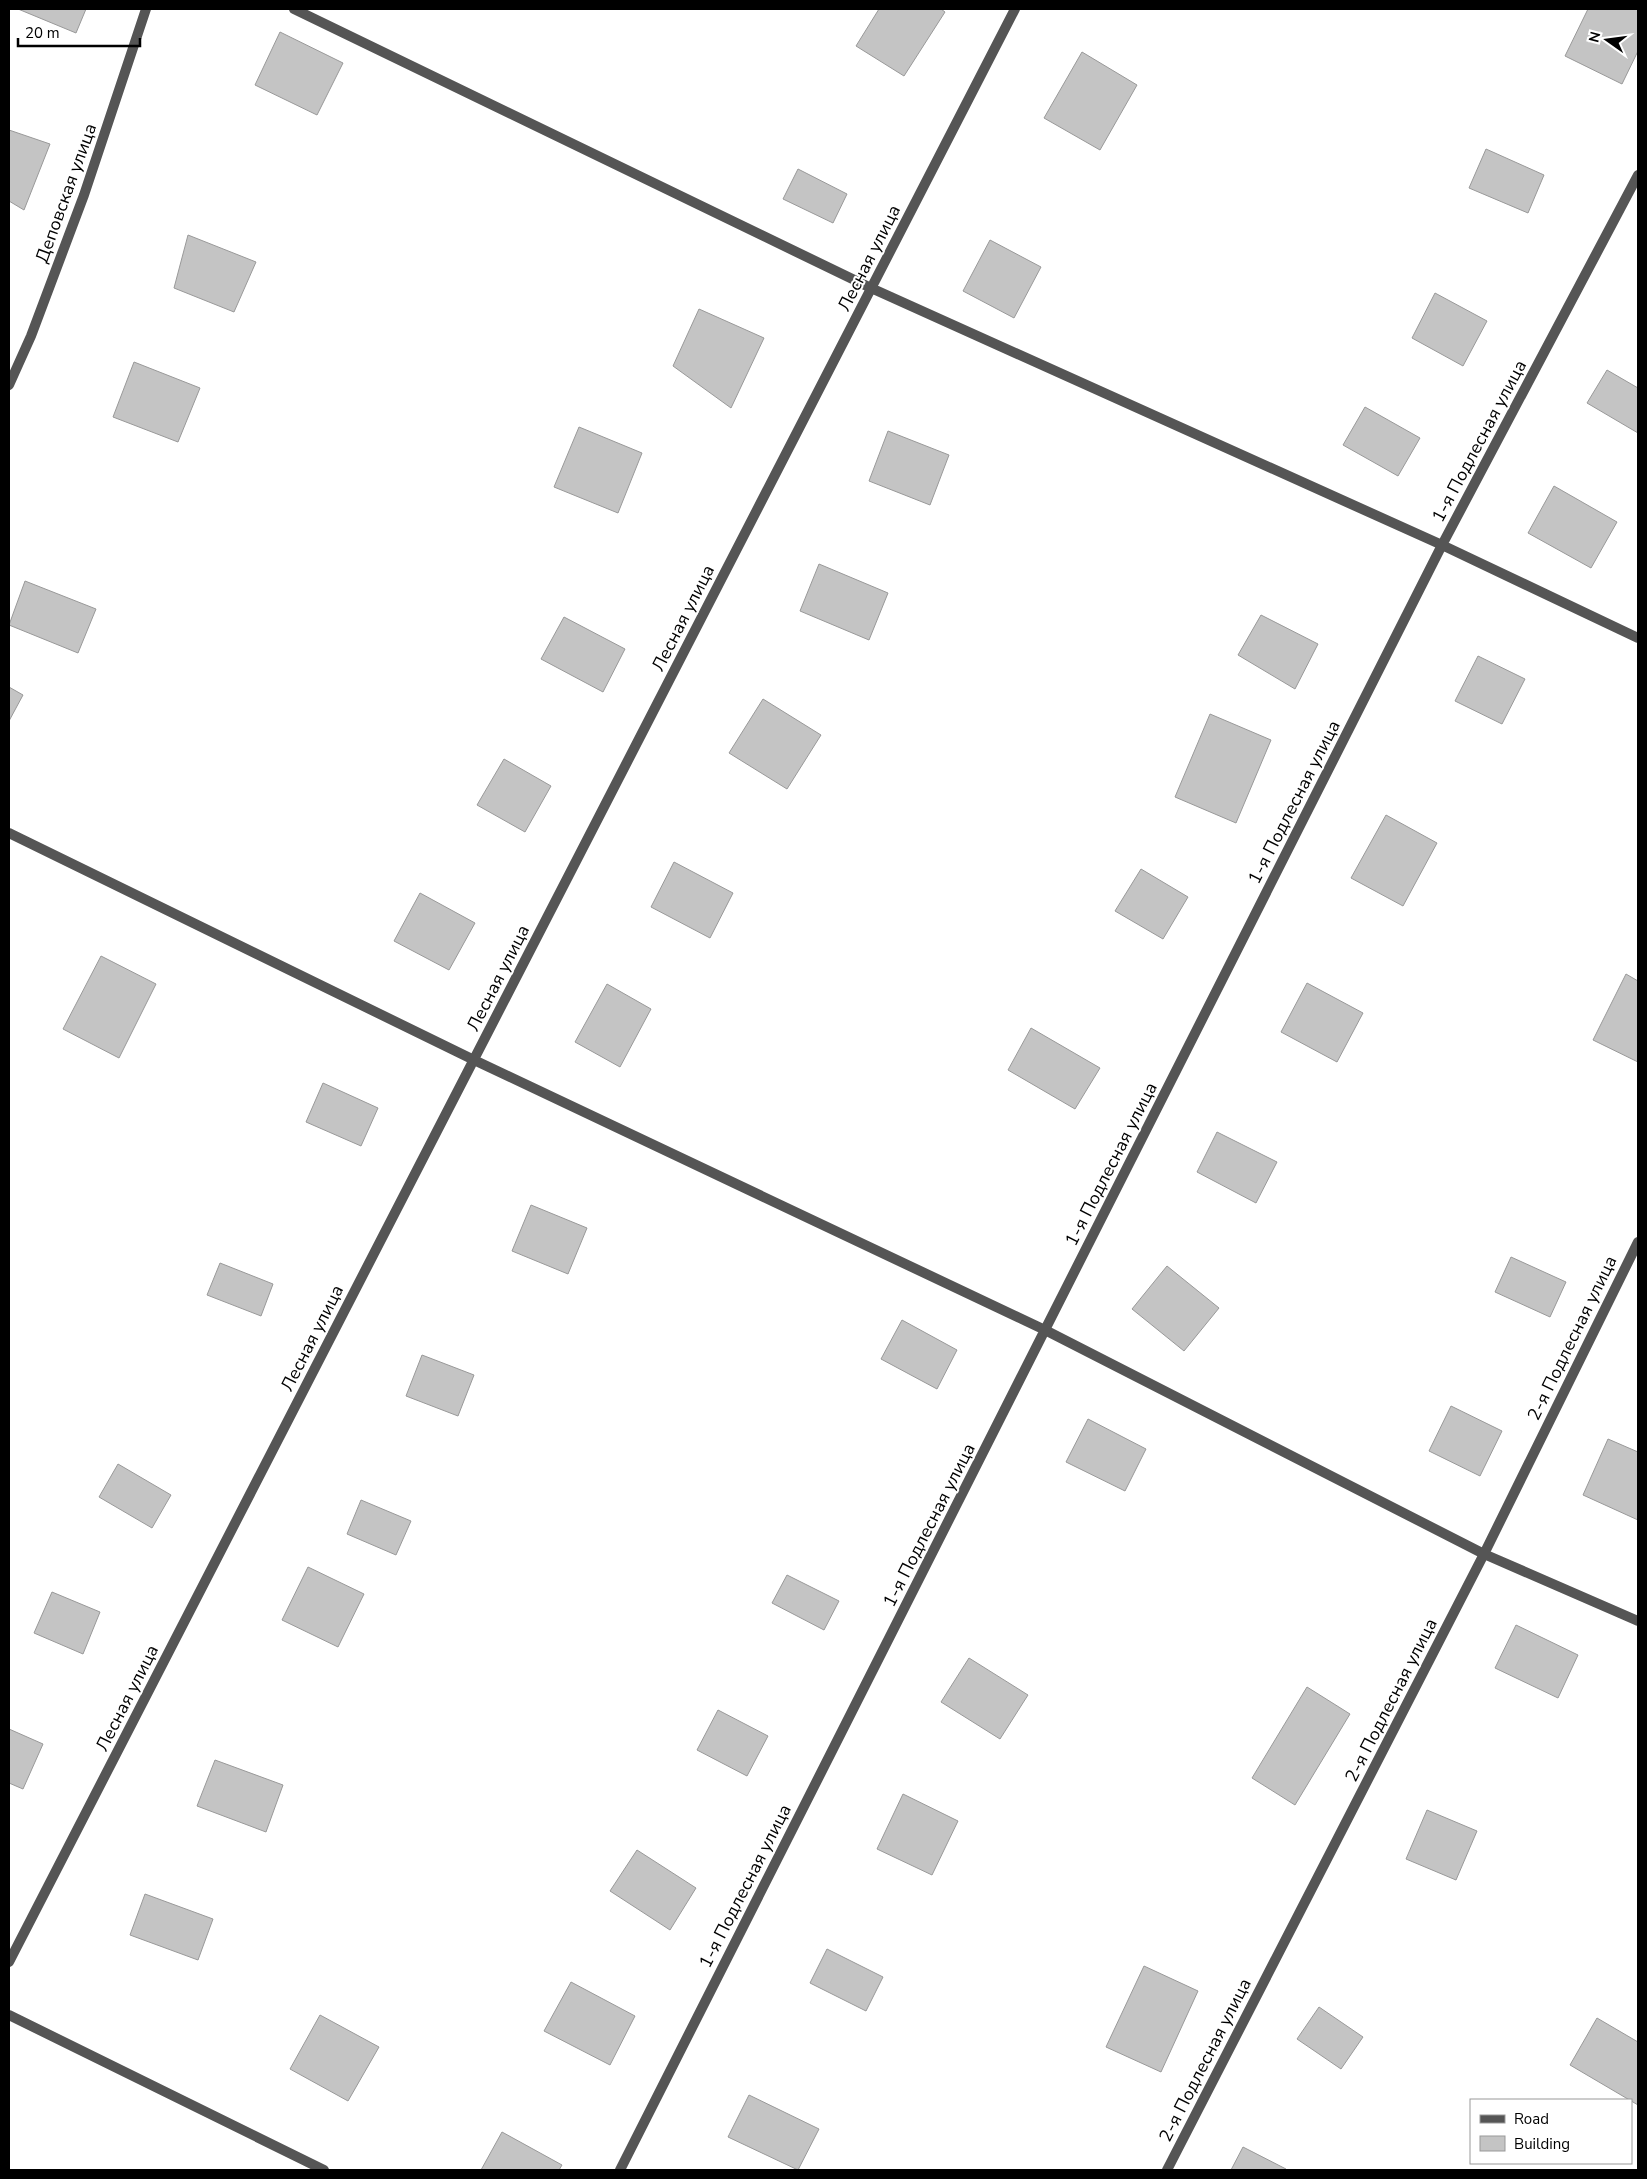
<svg xmlns="http://www.w3.org/2000/svg" width="1647" height="2179" font-family="'Nunito Sans',sans-serif">
<rect width="100%" height="100%" fill="#fff"/>
<!-- building -->
<path fill="#c4c4c4" stroke="#999" d="M18,9H86L76,33Z
M879,9H941L945,12L904,76L856,46Z
M1588,9H1638V51L1622,84L1565,56Z
M280,32L343,63L317,115L255,85Z
M1082,52L1137,85L1100,150L1044,118Z
M9,130L50,144L24,210L9,201Z
M1486,149L1544,175L1528,213L1469,188Z
M798,169L847,194L833,223L783,199Z
M188,235L256,262L234,312L174,288Z
M990,240L1041,267L1014,318L963,291Z
M1435,293L1487,321L1463,366L1412,338Z
M699,309L764,338L731,408L673,366Z
M134,362L200,388L178,442L113,417Z
M1607,370L1638,388V433L1587,403Z
M1365,407L1420,438L1398,476L1343,445Z
M579,427L642,453L618,513L554,487Z
M888,431L949,455L930,505L869,481Z
M1554,486L1617,522L1591,568L1528,533Z
M819,564L888,593L869,640L800,611Z
M25,581L96,609L78,653L9,625Z
M1261,615L1318,644L1295,689L1238,655Z
M564,617L625,649L603,692L541,659Z
M1478,656L1525,679L1502,724L1455,701Z
M9,687L23,695L9,721Z
M763,699L821,735L787,789L729,753Z
M1210,714L1271,740L1236,823L1175,797Z
M504,759L551,786L525,832L477,805Z
M1386,815L1437,843L1403,906L1351,878Z
M674,862L733,893L710,938L651,907Z
M1141,869L1188,897L1163,939L1115,911Z
M420,893L475,923L449,970L394,941Z
M101,956L156,984L119,1058L63,1029Z
M1626,974L1638,981V1062L1593,1040Z
M1307,983L1363,1013L1337,1062L1281,1032Z
M607,984L651,1009L620,1067L575,1042Z
M1031,1028L1100,1068L1075,1109L1008,1070Z
M323,1083L378,1108L361,1146L306,1122Z
M1217,1132L1277,1162L1256,1203L1197,1172Z
M531,1205L587,1228L568,1274L512,1251Z
M1511,1257L1566,1282L1550,1317L1495,1292Z
M220,1263L273,1284L261,1316L207,1295Z
M1167,1266L1219,1308L1184,1351L1132,1309Z
M902,1320L957,1350L937,1389L881,1359Z
M422,1355L474,1375L458,1416L406,1396Z
M1451,1406L1502,1431L1480,1476L1429,1451Z
M1088,1419L1146,1449L1125,1491L1066,1462Z
M1608,1439L1638,1452V1520L1583,1495Z
M118,1464L171,1495L152,1528L99,1497Z
M361,1500L411,1521L396,1555L347,1534Z
M308,1567L364,1594L338,1647L282,1620Z
M787,1575L839,1601L824,1630L772,1603Z
M52,1592L100,1612L83,1654L34,1633Z
M1516,1625L1578,1655L1558,1698L1495,1668Z
M969,1658L1028,1695L1000,1739L941,1702Z
M1307,1687L1350,1714L1295,1805L1252,1778Z
M718,1710L768,1736L747,1776L697,1750Z
M9,1729L43,1744L23,1789L9,1783Z
M215,1760L283,1785L266,1832L197,1806Z
M903,1794L958,1821L932,1875L877,1849Z
M1427,1810L1477,1831L1456,1880L1406,1859Z
M637,1850L696,1888L670,1930L610,1891Z
M145,1894L213,1919L198,1960L130,1935Z
M827,1949L883,1977L866,2011L810,1983Z
M1144,1966L1198,1991L1161,2072L1106,2047Z
M571,1982L635,2016L610,2065L544,2031Z
M1319,2007L1363,2037L1341,2069L1297,2039Z
M320,2015L379,2047L348,2101L290,2069Z
M1597,2018L1638,2042V2105L1570,2065Z
M749,2095L819,2129L798,2170L728,2137Z
M502,2132L562,2165L559,2170H481Z
M1243,2147L1286,2169V2170H1231Z"/>
<g fill="none" stroke-linecap="round" stroke-linejoin="round">
<!-- street -->
<path stroke="#555" stroke-width="10" d="M294,9L871,288L1442,545L1638,638
M9,385L31,336L84,195L146,9
M9,833L474,1060L1045,1330L1484,1554L1638,1621
M9,1962L1015,9
M9,2015L324,2170
M620,2170L1442,545L1638,175
M1167,2170L1484,1554L1638,1242"/>
</g>
<g text-anchor="middle" stroke-width="4" stroke-linejoin="round" paint-order="stroke">
<!-- street labels -->
<g font-size="18" fill="#000" stroke="#fff">
<text transform="translate(66 193) rotate(-70)" y="6">Деповская улица</text>
<text transform="translate(869 258) rotate(-63)" y="6">Лесная улица</text>
<text transform="translate(1479 441) rotate(-62)" y="6">1-я Подлесная улица</text>
<text transform="translate(683 618) rotate(-63)" y="6">Лесная улица</text>
<text transform="translate(1294 802) rotate(-63)" y="6">1-я Подлесная улица</text>
<text transform="translate(498 978) rotate(-63)" y="6">Лесная улица</text>
<text transform="translate(1111 1164) rotate(-63)" y="6">1-я Подлесная улица</text>
<text transform="translate(312 1338) rotate(-63)" y="6">Лесная улица</text>
<text transform="translate(1572 1338) rotate(-64)" y="6">2-я Подлесная улица</text>
<text transform="translate(929 1525) rotate(-63)" y="6">1-я Подлесная улица</text>
<text transform="translate(127 1698) rotate(-63)" y="6">Лесная улица</text>
<text transform="translate(1391 1700) rotate(-63)" y="6">2-я Подлесная улица</text>
<text transform="translate(745 1886) rotate(-63)" y="6">1-я Подлесная улица</text>
<text transform="translate(1205 2060) rotate(-63)" y="6">2-я Подлесная улица</text>
</g>
</g>
<!-- border -->
<rect width="1647" height="2179" fill="none" stroke="#000000" stroke-width="20"/>
<!-- legend -->
<rect x="1470" y="2099" width="162" height="65" fill="#ffffff" stroke="#999999"/>
<rect x="1480" y="2115" width="25" height="8" fill="#555555" stroke="#999999"/>
<text x="1514" y="2124" font-size="15" fill="#000000">Road</text>
<rect x="1480" y="2136" width="25" height="15" fill="#c4c4c4" stroke="#999999"/>
<text x="1514" y="2149" font-size="15" fill="#000000">Building</text>
<!-- north arrow -->
<g transform="translate(1607 40) rotate(284)" stroke="#ffffff" stroke-width="4" paint-order="stroke">
<path d="M0-4L9 19L0 12L-9 19Z" fill="#000000"/>
<text y="-8" font-size="14" font-weight="bold" text-anchor="middle" fill="#000000">N</text>
</g>
<!-- scale -->
<path d="M18 38v8h122v-8" fill="none" stroke="#000000" stroke-width="2.5"/>
<text x="25" y="38" font-size="15" fill="#000000" stroke="#ffffff" stroke-width="4" paint-order="stroke">20 m</text>
</svg>
